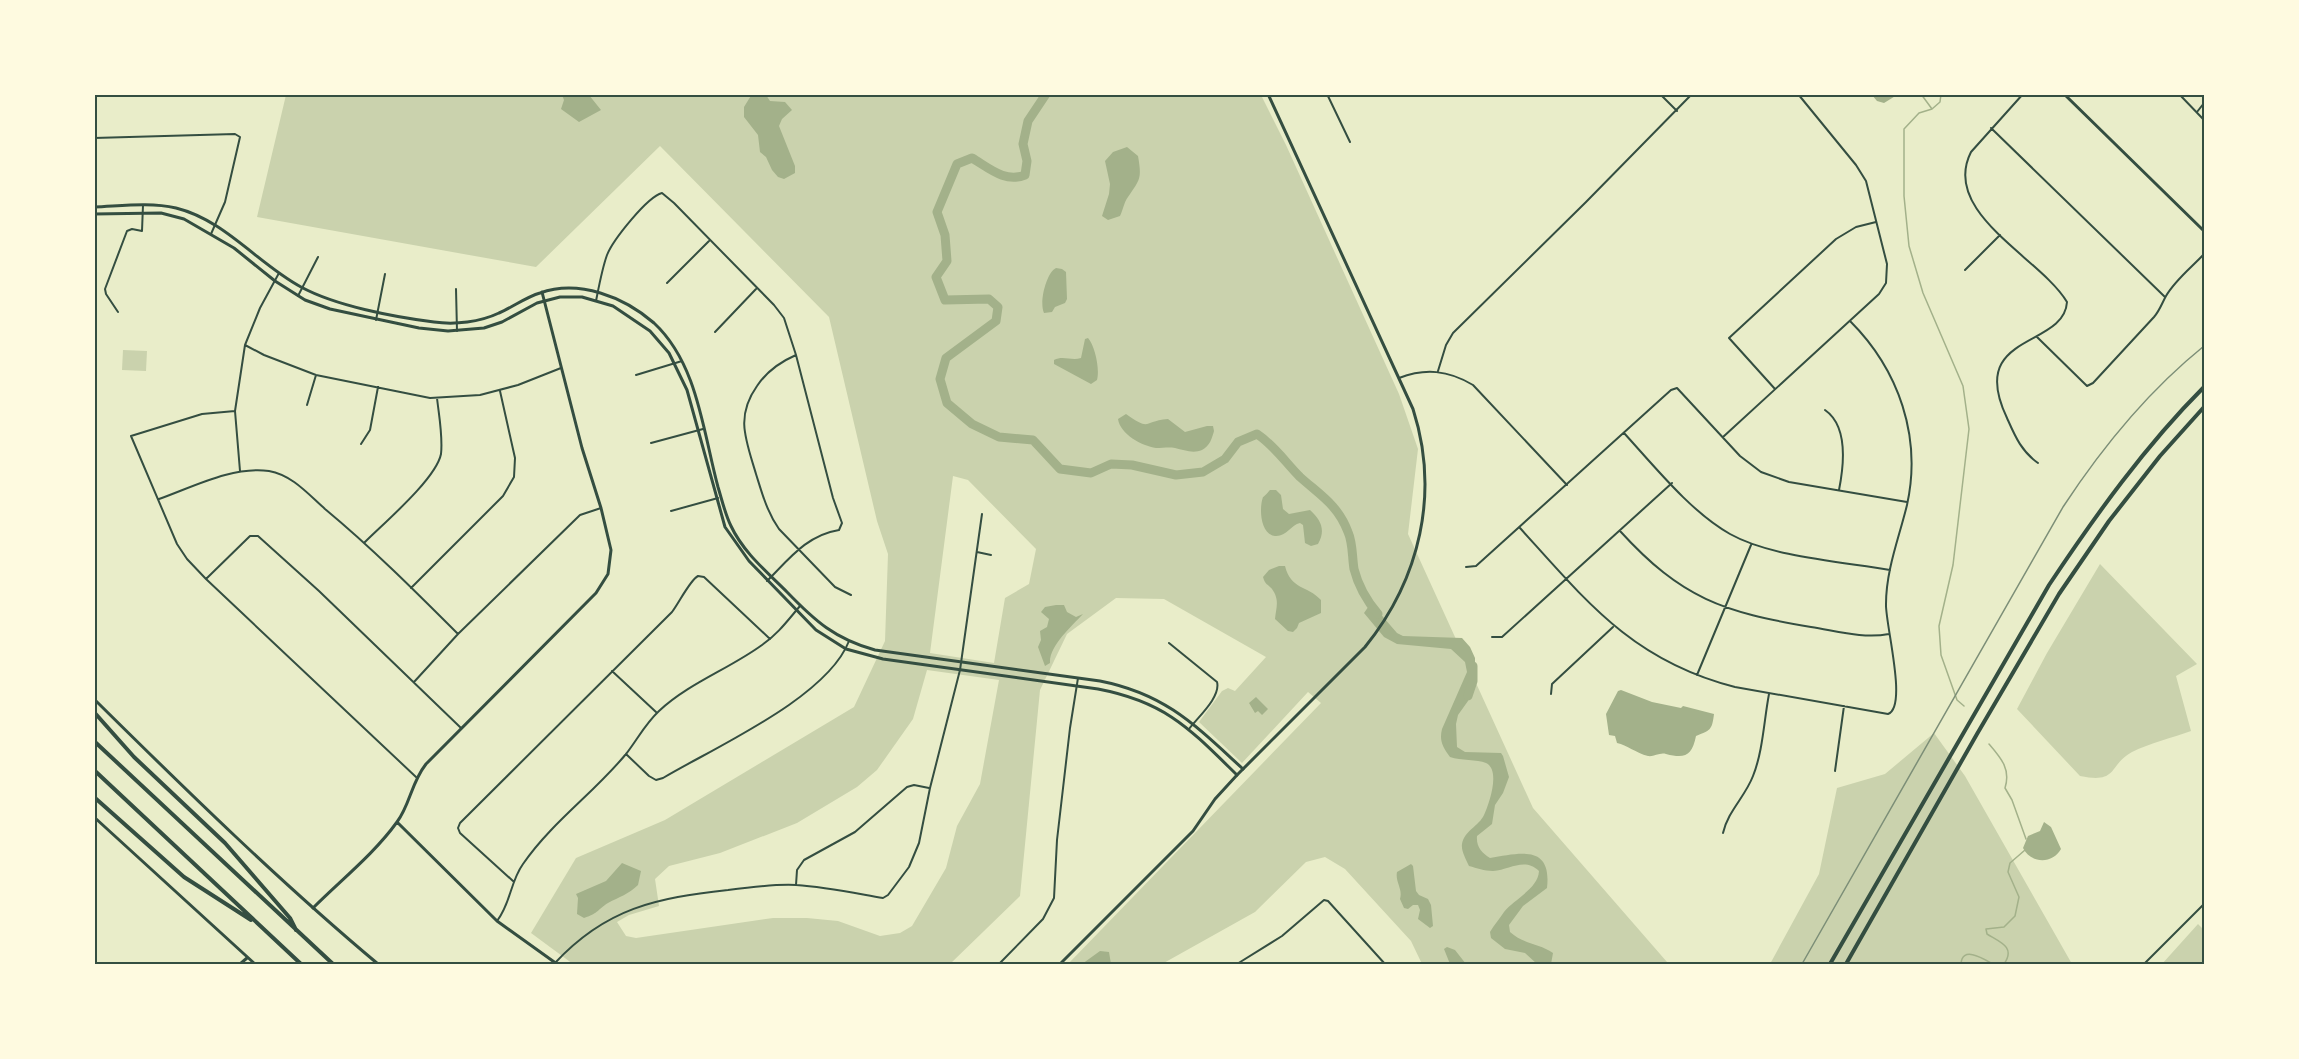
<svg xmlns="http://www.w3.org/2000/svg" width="2299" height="1059" font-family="'Zilla Slab',serif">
<rect width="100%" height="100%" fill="#e9edc9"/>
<!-- green -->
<path fill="#cad2ad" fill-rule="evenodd" d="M286,95H1261L1286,145L1399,394L1418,449L1408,534L1533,808L1667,962L1674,964H1422L1411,941L1345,869L1325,857L1306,862L1255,912L1162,964H1068L1321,703L1308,692L1242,763L1199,722L1222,691L1228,688L1235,691L1266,657L1164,599L1116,598L1067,634L1040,690L1020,896L950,964H573L531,933L576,858L665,820L854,707L885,641L888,554L877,521L829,317L660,146L536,267L257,217ZM953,476L968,480L1036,549L1029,584L1005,598L994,663L930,653ZM927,670L999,680L980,784L957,826L946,868L912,926L900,933L880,936L838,921L807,918H773L636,938L626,936L617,922L629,915L659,906L655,879L669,866L720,853L797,823L857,787L877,770L913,719Z
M123,350L147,351L146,371L122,370Z
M2100,564L2197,664L2176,676L2191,731C2172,738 2150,743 2132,752C2108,765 2119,784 2080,776L2017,709L2047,653Z
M1934,733L1965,776L2072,964H1770L1819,874L1837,788L1885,774Z
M2198,924L2204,930V964H2162Z"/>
<!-- water -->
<path fill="#a3b18a" d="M752,94L766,95L770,101L785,102L792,110L782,119L779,126L795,166V173L784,179L778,177L772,170L766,157L760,152L758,135L744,117V107Z
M562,95H589L601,110L579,122L561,109L564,100Z
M1872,95H1897L1884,103L1877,101Z
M1127,147L1138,156C1142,179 1140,179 1128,197C1124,202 1123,210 1120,216L1108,220L1102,216L1109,194L1110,184L1105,161L1113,152Z
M1056,268L1062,269L1066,272L1067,299L1065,303L1055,307L1052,312L1044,313C1039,303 1046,273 1056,268Z
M1088,338C1095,346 1100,369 1097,380L1091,384L1054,364V360C1063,355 1071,361 1081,358L1085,339Z
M1126,414C1152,432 1142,421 1168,419L1185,432L1207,426H1213L1214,431C1212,438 1210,446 1202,450C1193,454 1184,450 1175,448C1169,447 1163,448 1156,448C1142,446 1120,434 1118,419Z
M1270,490H1276L1281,495L1283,509L1289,514L1310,510C1321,520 1326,530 1318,544L1311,546L1305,543L1303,525L1300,523C1291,525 1286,537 1275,536C1260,534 1259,508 1263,497C1264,497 1269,491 1270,490Z
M1279,566H1285C1291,590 1307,585 1321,600V613L1299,623L1297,628L1293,632L1288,631L1275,619C1276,608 1280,600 1272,589C1268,584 1265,585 1263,577L1269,570Z
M1371,603L1397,633L1403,636L1462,638L1470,647L1475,658V668L1468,701L1458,715L1456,724L1457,747L1465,752L1501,753L1503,756L1509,777L1503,793L1495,805L1492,824L1477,836C1476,847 1482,853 1490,858C1520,853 1552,844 1547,888L1523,906L1509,925L1510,932C1523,944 1539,943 1553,953L1551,964H1537L1525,953L1505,949L1491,938L1490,932C1494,925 1500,918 1504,912C1514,899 1538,889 1539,871C1524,857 1510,870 1493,871C1484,871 1477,868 1469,866C1466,859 1461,851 1462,844C1464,831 1479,826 1484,815C1489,804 1501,770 1486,763C1477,759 1461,761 1450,757C1443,747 1439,741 1442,729L1467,672L1465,662L1451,649L1397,644L1384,637L1364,613Z
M1056,605H1064L1067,612L1076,617L1083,614C1072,626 1049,646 1050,663L1045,666L1038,647L1041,640L1040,631L1047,627L1049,619L1041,612L1045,607Z
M1621,690L1652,702L1681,708L1683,706L1714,714C1712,731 1710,730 1696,736C1692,756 1685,759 1666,754C1660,752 1654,757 1648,756C1636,753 1627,745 1617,743L1615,736L1609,735L1606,714L1618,691Z
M1256,697L1268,709L1262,715L1258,711L1255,713L1249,703Z
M2044,822L2051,827L2061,849C2053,864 2031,864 2023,848L2028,836L2040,831Z
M622,863L641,871L638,885C629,894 619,897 608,903C598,909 599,913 584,918L577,914L578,898L576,894L606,881Z
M1411,864L1413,866L1416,891L1419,895L1428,899L1431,905L1433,926L1430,928L1418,919L1420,910L1418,905H1413L1408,909L1404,908L1400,899C1403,889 1395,882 1397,872Z
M1447,947L1455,950L1466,964H1450L1444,949Z
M1100,951L1109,952L1111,964H1082Z"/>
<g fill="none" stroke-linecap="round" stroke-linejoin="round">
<!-- stream -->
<path stroke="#a3b18a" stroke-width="1.5" d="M1921,94L1932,109L1940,102L1941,94
M1932,109L1919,113L1904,129V196L1909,246L1923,293L1963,386L1969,429L1953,565L1939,626L1941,655L1957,700L1964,706
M1989,744C2001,758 2011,769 2005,788L2012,800L2026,839
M1961,964C1962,945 1984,959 1993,964
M1997,964H2004C2016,947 2000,942 1987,934L1986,929L2004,927L2015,916L2019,897L2008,872L2010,863L2025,850"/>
<!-- river -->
<path stroke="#a3b18a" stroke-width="9" d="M1046,94L1028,121L1023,144L1027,161L1025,175C1005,183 989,168 972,158L957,164L937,212L945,235L947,261L936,277L945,300L989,299L998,307L996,321L946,358L940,379L947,403L972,424L999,437L1033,440L1060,469L1091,473L1111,464L1132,465L1176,475L1203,472L1225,459L1238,442L1257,434C1275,446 1285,462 1300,477C1320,495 1338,505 1348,532C1353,543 1352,557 1354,569C1358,585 1367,601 1378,614
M1468,696L1473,681V666"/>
<!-- minor -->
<path stroke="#344e41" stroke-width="2" d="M1327,94L1350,142
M1660,94L1677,111
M2023,94L1971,152C1940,213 2041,258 2067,302C2064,349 1966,332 2007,418C2015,436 2021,451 2038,463
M2179,94L2204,120
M2197,112L2204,103
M1991,128L2165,297
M94,138L235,134L240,137L225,202L211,234
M1965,270L2000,235
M667,283L709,241
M456,289L457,331
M298,296L318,257
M596,301C599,286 602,269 607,255C613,240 647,197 662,193L674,203L774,305L784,318L796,355L833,498L842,523L839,530C807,535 789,559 767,581
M118,312L106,294L105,289L127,231L132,229L142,231L143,205
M376,320L385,274
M715,332L756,289
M2037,337L2087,386L2093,383L2154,317C2160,310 2162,303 2166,296C2175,280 2192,267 2204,254
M245,345L264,355L316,375L430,398L480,395L518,385L561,368
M796,355C780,362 767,371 757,386C735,417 746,440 756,474C762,493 767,512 779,529L835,587L851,595
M1438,371L1446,345L1453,333L1586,202L1692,94
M636,375L682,361
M1399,378C1425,368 1448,370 1473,385L1567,485
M1775,389L1729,338L1836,239L1856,227L1876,222
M307,405L316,375
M1825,410C1848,426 1844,465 1839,490
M235,411L202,414L131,436L177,544L187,559L206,579L416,777
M1624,433C1655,467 1691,512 1730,534C1771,557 1843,562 1890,570
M1723,437L1879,294L1886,283L1887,264L1866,181L1856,165L1798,94
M651,443L703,429
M361,444L370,430L378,387
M240,471L235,411L245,345L260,308L279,273
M159,499C193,487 232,466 269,471C292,475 308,494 325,509C372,548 415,591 458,634
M671,511L718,498
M1520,528C1587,602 1633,661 1735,687L1888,714C1908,707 1885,623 1886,604C1886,570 1899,538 1907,505C1922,437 1899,370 1850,321
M1620,531C1682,599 1723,612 1811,627C1837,631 1863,639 1889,634
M365,542C384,523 436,479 441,454C443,436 439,416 437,398
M977,552L991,555
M1466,567L1476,566L1671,390L1677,388L1740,456L1761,472L1789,482L1907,502
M207,578L250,536H258L319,591L461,728
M411,588L503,496L514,477L515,458L500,391
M1492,637H1502L1672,483
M1169,643L1217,682C1221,697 1198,717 1189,729
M612,671L656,712
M1697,675L1751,545
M414,682L458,634L580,515L601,508
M1551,694L1552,684L1613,627
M626,754L649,776L656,780L663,778C715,747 827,698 849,641
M1835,771L1844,706
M1723,833C1728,811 1745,797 1753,776C1763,751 1764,720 1769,694
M513,881L460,833L458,828L460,823L672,612C679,603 690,580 698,576L704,577L770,639
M796,885L797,870L804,860L855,832L907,787L914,785L929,788
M497,921C511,903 510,882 523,864C552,822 594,793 626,754C637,740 645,724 659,711C689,683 729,669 762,645C778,634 788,620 800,606
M555,963C606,908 656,898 728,890C750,887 774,884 796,885C826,887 854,893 883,898L888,895L909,867L919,843L930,788L960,670L982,514
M999,964L1043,919L1054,898L1057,840L1070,728L1078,678
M1237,964L1282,936L1324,900L1328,901L1385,964
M2144,964L2204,904"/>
<!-- tertiary -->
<path stroke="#344e41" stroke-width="3" d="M94,207C121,206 150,202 176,208C225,220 258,264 301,287C336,306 394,317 434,322C455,325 480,322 499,313C513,307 526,297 540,293C579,279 624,297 654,323C698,364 703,432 718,487C722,500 725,514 731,526C743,552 767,572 787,592C815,621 835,639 875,650L1100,681C1166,694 1196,726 1243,769
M94,214L161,213L184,219L234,248L275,281L305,300L330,309L419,328L448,331L484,328L502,322L537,303L560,297H582L613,306L650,331L669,353L687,390L725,527L749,561L816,630L846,649L883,659L1098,689C1166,702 1190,729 1237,775
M397,822L497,921L557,964
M313,908C341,880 374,854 397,822C410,805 411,783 426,764L596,593L608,574L611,550L601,508L582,448L542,292
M240,964L247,958"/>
<!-- secondary -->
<path stroke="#344e41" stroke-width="3" d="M2064,94L2204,231
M94,699C186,790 279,881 378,964
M94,817L255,964
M1060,964L1193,831L1215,799L1237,775L1365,647C1420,579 1440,493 1413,409L1268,94"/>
<!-- primary -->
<path stroke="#344e41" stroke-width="4" d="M1830,964L2049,585C2095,516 2145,446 2204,387
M1846,964L1977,734L2059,594L2109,521L2160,456L2204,407"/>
<!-- motorway -->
<path stroke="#344e41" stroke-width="4" d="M94,712L134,757L225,843L290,918L296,930
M94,741L333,964
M94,770L301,964
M94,797L184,877L251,920"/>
<!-- rail -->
<path stroke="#7c8e77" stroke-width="1.5" d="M1802,964L2063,507C2103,446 2147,392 2204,346"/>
</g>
<!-- border -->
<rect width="2299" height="1059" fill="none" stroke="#fefae0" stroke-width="192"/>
<rect x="96" y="96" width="2107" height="867" fill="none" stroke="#344e41" stroke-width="2"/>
</svg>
